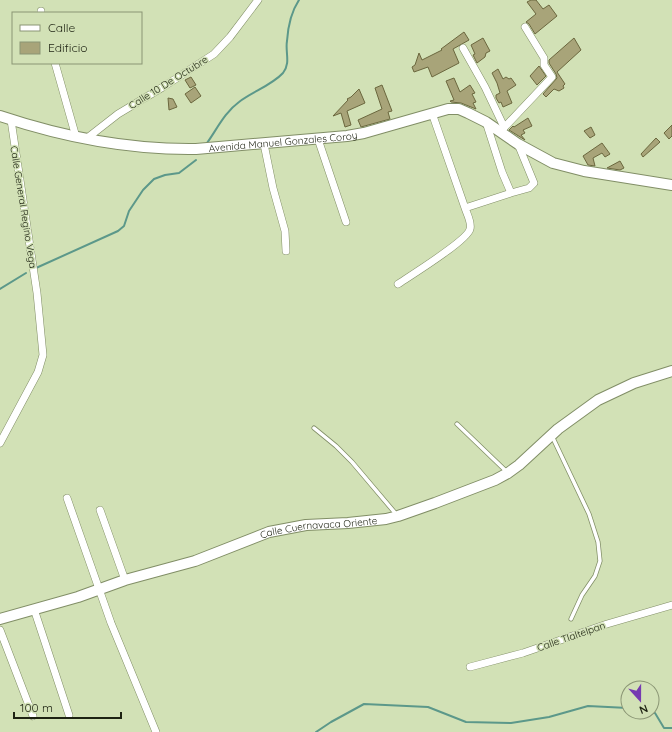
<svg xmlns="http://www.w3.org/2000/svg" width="672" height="732" font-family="Quicksand,sans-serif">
<rect width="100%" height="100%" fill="#d2e1b6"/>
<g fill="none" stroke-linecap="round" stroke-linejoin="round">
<!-- stream -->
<path stroke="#5c988a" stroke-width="2" d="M207,143C217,129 225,112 239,102C252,92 272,85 283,73C291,63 285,52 287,41C288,26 291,12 299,0
M36,268L118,231L124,226L129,211L143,190L154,179L165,175L179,173L196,160
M0,289L26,273
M650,712L655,713L664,728H672
M316,732L331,722L364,704L428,707L466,722L511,723L549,717L588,706L628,708"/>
</g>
<!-- building -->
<path fill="#a8a479" stroke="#6b673e" d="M531,0H536L543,9L549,5L557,16L535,34L529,24L526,22L536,14L527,2Z
M464,32L469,40L453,49L459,63L432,77L428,67L414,72L412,67L415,65L419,53L422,60L442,50L441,49Z
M483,38L490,51L486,53L485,57L477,63L473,55L475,54L471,45Z
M574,38L581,50L557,72L565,84L563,86L564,88L559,91L554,89L546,97L543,94L557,78L556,74L549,63V60Z
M539,66L546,76L537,85L530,76Z
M498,69L503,79L506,77L509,79L511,78L516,85L507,91L512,103L503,107L501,102L499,103L496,98V95L500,93L497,83L492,73Z
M191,77L196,85L190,88L185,80Z
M454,78L460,92L470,85L475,93L472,94L476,102L473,103L476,109L461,103L451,102L450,101L454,100L446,81Z
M382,85L392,111L388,112L390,119L361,127L358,120L382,109L375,88Z
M195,87L201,96L191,103L185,94Z
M359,89L365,103L347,111L351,125L345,127L341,113L333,116L348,100L347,99L351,97Z
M168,98L173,99L177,107L169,110Z
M528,118L532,126L523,130L525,133L521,135L525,140L509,130L513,126L514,127Z
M672,125V136L669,139L664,133Z
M591,127L595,135L590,138L584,131Z
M656,138L660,142L643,157L641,154Z
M602,143L610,154L605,157L602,153L593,158L595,166L588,165L583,156Z
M620,161L624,168L620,170L607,168Z"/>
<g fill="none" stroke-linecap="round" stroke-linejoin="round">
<!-- lane casing -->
<g stroke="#818e66" stroke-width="5">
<path id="lane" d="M457,424L507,472
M314,428L336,446L352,462L396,514
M552,436L589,514L598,542L600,561L595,576L582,595L571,619"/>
</g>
<!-- street casing -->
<g stroke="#818e66" stroke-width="8">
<path id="street" d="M41,11V13
M463,48L485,87L504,127
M55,63L76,137
M486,122L502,172L511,193L529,188L534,183L518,144
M500,132L552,77L544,65V58L525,27
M86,139L118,114L163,87L214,54L230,37L258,0
M318,139L346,222
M264,144L273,188L285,231L286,251
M465,208L511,193
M398,284C410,276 468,240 470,229C472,223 467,214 465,208L432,113
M0,443L38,372L43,355L37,293L11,120
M67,498L111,623L156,732
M100,510L125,580
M34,609L69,715
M0,630L33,716
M470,667L523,653L607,624L672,605"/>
</g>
<!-- secondary casing -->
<g stroke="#818e66" stroke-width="12">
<g id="secondary">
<path id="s1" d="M0,116C63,137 129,150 196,149L347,136L364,133L448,109H459L468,113L486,122L518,144L553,163L584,171L672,185"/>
<path id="s2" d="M0,619L78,597L125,580L195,561L269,532L306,525L348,523L386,519L398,516L435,503L495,480L508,473L519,465L558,429L598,400L634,383L672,371"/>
</g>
</g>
<!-- lane -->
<use href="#lane" stroke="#fff" stroke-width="3.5"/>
<!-- street -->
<use href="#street" stroke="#fff" stroke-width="7"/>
<!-- secondary -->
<use href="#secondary" stroke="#fff" stroke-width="10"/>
</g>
<g text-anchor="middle" stroke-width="3" stroke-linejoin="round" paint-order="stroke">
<!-- street labels -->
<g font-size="10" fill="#1d2212" stroke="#d2e1b6">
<text transform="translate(168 82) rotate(-32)" y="4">Calle 10 De Octubre</text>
<text dy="4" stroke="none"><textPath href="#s1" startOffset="287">Avenida Manuel Gonzales Coroy</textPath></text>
<text transform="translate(24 207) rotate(81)" y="4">Calle General Regino Vega</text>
<text dy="4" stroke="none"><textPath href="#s2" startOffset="333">Calle Cuernavaca Oriente</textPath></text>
<text transform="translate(571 636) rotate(-19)" y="4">Calle Tlaltelpan</text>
</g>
</g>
<!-- legend -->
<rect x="12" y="12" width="130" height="52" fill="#d2e1b6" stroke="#8a9574"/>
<rect x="20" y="25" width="20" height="6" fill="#ffffff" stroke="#8a9574"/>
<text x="48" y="32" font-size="12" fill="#1d2212">Calle</text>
<rect x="20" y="42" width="20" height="12" fill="#a8a479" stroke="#8a9574"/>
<text x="48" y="52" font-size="12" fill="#1d2212">Edificio</text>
<!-- north arrow -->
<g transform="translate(640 700) rotate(159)"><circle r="19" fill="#d2e1b6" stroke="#8a9574"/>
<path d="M0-3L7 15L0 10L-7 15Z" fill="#763bb1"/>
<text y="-6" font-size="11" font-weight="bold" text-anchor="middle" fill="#1d2212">N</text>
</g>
<!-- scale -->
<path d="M14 712v6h107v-6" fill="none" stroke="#1d2212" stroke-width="2"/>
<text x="20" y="712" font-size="12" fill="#1d2212" stroke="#d2e1b6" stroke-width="3" paint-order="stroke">100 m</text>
</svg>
